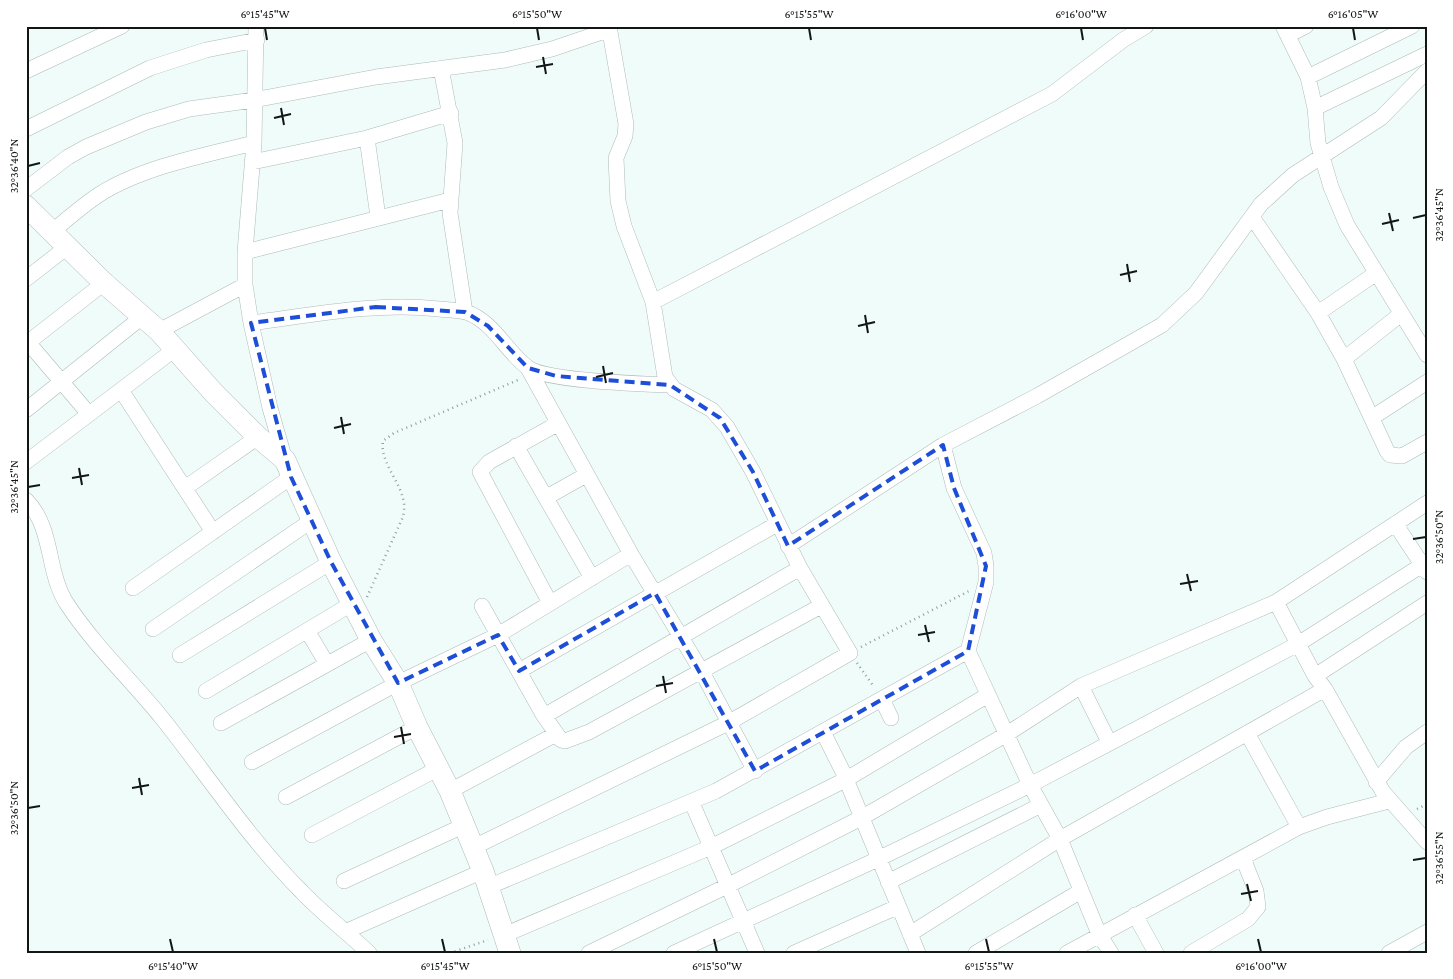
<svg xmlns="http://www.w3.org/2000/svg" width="1453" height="979" font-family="'Crimson Pro',serif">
<rect width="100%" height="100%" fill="#effcfa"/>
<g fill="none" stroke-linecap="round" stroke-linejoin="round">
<!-- street casing -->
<g stroke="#aebbb8" stroke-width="16">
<path id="street" d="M256,26L254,143L245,252V285L251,323L270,408L285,460
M1283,26L1308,77L1315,108L1318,143L1331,187L1347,225L1427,355
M1288,35L1306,26
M441,68L455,143L450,213L465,312
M26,71L122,26
M1308,77L1412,26
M1315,108L1427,54
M26,129L150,68L206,50L257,40
M367,138L378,217
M252,162L367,138L451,113
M26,189L68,157L86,147L146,122L189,109L254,100L376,77L505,60L552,49L608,30
M1252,217L1318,313L1344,359L1387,451L1390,455L1402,456L1427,442
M52,232C67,219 83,205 100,194C143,167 205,155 254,143
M245,252L450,200
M26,279L67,247
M653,302L1052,94L1123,40L1146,26
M1318,313L1375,274
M251,323C313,315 376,302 439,309C448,310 458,310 466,312C494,322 505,350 527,367C544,381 644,384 670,385
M159,331L245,285
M26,340L89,414
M26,344L104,283
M1344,359L1401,314
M528,368L631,554L702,672L755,771
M121,390L213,532
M26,410L142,317
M1373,417L1427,382
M943,445L954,488L984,553L986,566V582L968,651L1030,785L1060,839L1099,934L1111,953
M516,446L592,578
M26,462L175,349
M185,488L258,437
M547,497L586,475
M26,500C54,528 46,572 67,604C94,645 131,680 162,718C208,776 249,839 302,892C323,914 347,932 369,953
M1396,525L1427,572
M788,546L943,445L1037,396L1162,325L1196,293L1261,204L1293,175L1381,118L1427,71
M133,588L291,477
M1276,602L1315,676L1325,689L1383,792L1427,842
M550,603L480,472L489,462L557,424
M482,606L544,716L561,740L565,741L589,732L821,606
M153,629L311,521
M308,632L327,664
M180,655L331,562
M519,671L777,524
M1315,676L1427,603
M1081,686L1109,742
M206,691L353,603
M882,699L891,718
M544,716L800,568
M221,723L371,640
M823,732L843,772L918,953
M1247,733L1299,827
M252,762L398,683L498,635L631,554
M1376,782L1406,747L1427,732
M450,791L556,734
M286,797L417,727
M692,803L757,953
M312,835L439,768
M474,847L728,723L850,653L800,568L753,472L727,427L712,410L674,389L665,377L653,302L624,226L618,201L616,158L625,136L626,124L609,26
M344,881L465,825
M888,882L1041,805
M488,887L716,791L968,651
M1135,915L1156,953
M347,931L483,871
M910,934L1060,839L1325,689
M504,935L711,847L845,780L988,695
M589,953L727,886L861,818L1007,734L1081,686L1276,602L1427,503
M674,953L878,859L1030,785L1298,644L1427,562
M794,953L897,907
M976,953L1081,891
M1067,953L1299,827L1327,817L1389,801
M1191,953L1248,919L1258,907L1256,891L1243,858
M1389,953L1427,932"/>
</g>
<!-- secondary casing -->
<g stroke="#aebbb8" stroke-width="22">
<path id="secondary" d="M26,206L104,283L159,331L213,392L258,437L285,460L331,562L371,640L398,683L417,727L450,791L483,871L510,953"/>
</g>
<!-- path -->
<path stroke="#939d9b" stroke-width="2.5" stroke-dasharray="1 4" stroke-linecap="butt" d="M367,597L402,519C413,491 379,468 383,441L394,433L518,380
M861,647L969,591
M857,663L874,687
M1417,809L1427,804
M450,953L488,940"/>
<!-- street -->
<use href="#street" stroke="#fff" stroke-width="15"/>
<!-- secondary -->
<use href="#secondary" stroke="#fff" stroke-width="21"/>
</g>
<!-- marked area -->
<path fill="none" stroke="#1d4ed8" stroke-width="4" stroke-dasharray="10 6" stroke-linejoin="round" d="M376,307L465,312L488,326L528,368L556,376L670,385L720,418L753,472L788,546L943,445L954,488L986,566L968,651L755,771L655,593L519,671L498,635L398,683L331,562L291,477L251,323Z"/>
<!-- ticks -->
<path fill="none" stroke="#121716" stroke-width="2" d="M265,28L267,40M537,28L539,40M809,28L811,40M1081,28L1083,40M1353,28L1355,40M543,57L546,74M536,67L553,64M281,108L284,125M274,118L291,114M28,166L40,163M1389,213L1393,231M1413,218L1426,215M1382,224L1399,220M1127,264L1130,282M1120,275L1137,271M865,315L868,333M858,326L875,322M603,366L606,383M596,377L613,373M341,417L344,434M334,428L351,424M79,468L82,485M72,478L89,475M28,487L40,485M1413,539L1426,537M1187,574L1191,591M1180,584L1198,581M925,625L929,642M918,635L935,632M663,676L666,693M656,686L673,683M401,727L404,744M394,737L411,734M139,778L142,795M132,788L149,785M28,808L40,806M1413,860L1426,858M1247,884L1251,901M1241,894L1258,891M170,939L173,952M442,939L445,952M714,939L717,952M986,939L989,952M1258,939L1261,952"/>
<!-- border -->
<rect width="1453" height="979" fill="none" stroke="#ffffff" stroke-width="55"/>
<rect x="28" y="28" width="1398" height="924" fill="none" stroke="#121716" stroke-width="2"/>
<g font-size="12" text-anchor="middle" fill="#121716">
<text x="265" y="18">6°15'45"W</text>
<text x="537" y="18">6°15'50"W</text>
<text x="809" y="18">6°15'55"W</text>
<text x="1081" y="18">6°16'00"W</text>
<text x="1353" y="18">6°16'05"W</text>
<text transform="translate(14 166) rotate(-90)" y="4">32°36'40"N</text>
<text transform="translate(1439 215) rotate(-90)" y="4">32°36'45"N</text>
<text transform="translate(14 487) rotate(-90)" y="4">32°36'45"N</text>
<text transform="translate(1439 537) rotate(-90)" y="4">32°36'50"N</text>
<text transform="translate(14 808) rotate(-90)" y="4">32°36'50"N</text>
<text transform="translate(1439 858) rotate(-90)" y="4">32°36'55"N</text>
<text x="173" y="970">6°15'40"W</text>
<text x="445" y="970">6°15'45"W</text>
<text x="717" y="970">6°15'50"W</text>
<text x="989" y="970">6°15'55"W</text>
<text x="1261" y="970">6°16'00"W</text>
</g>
</svg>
